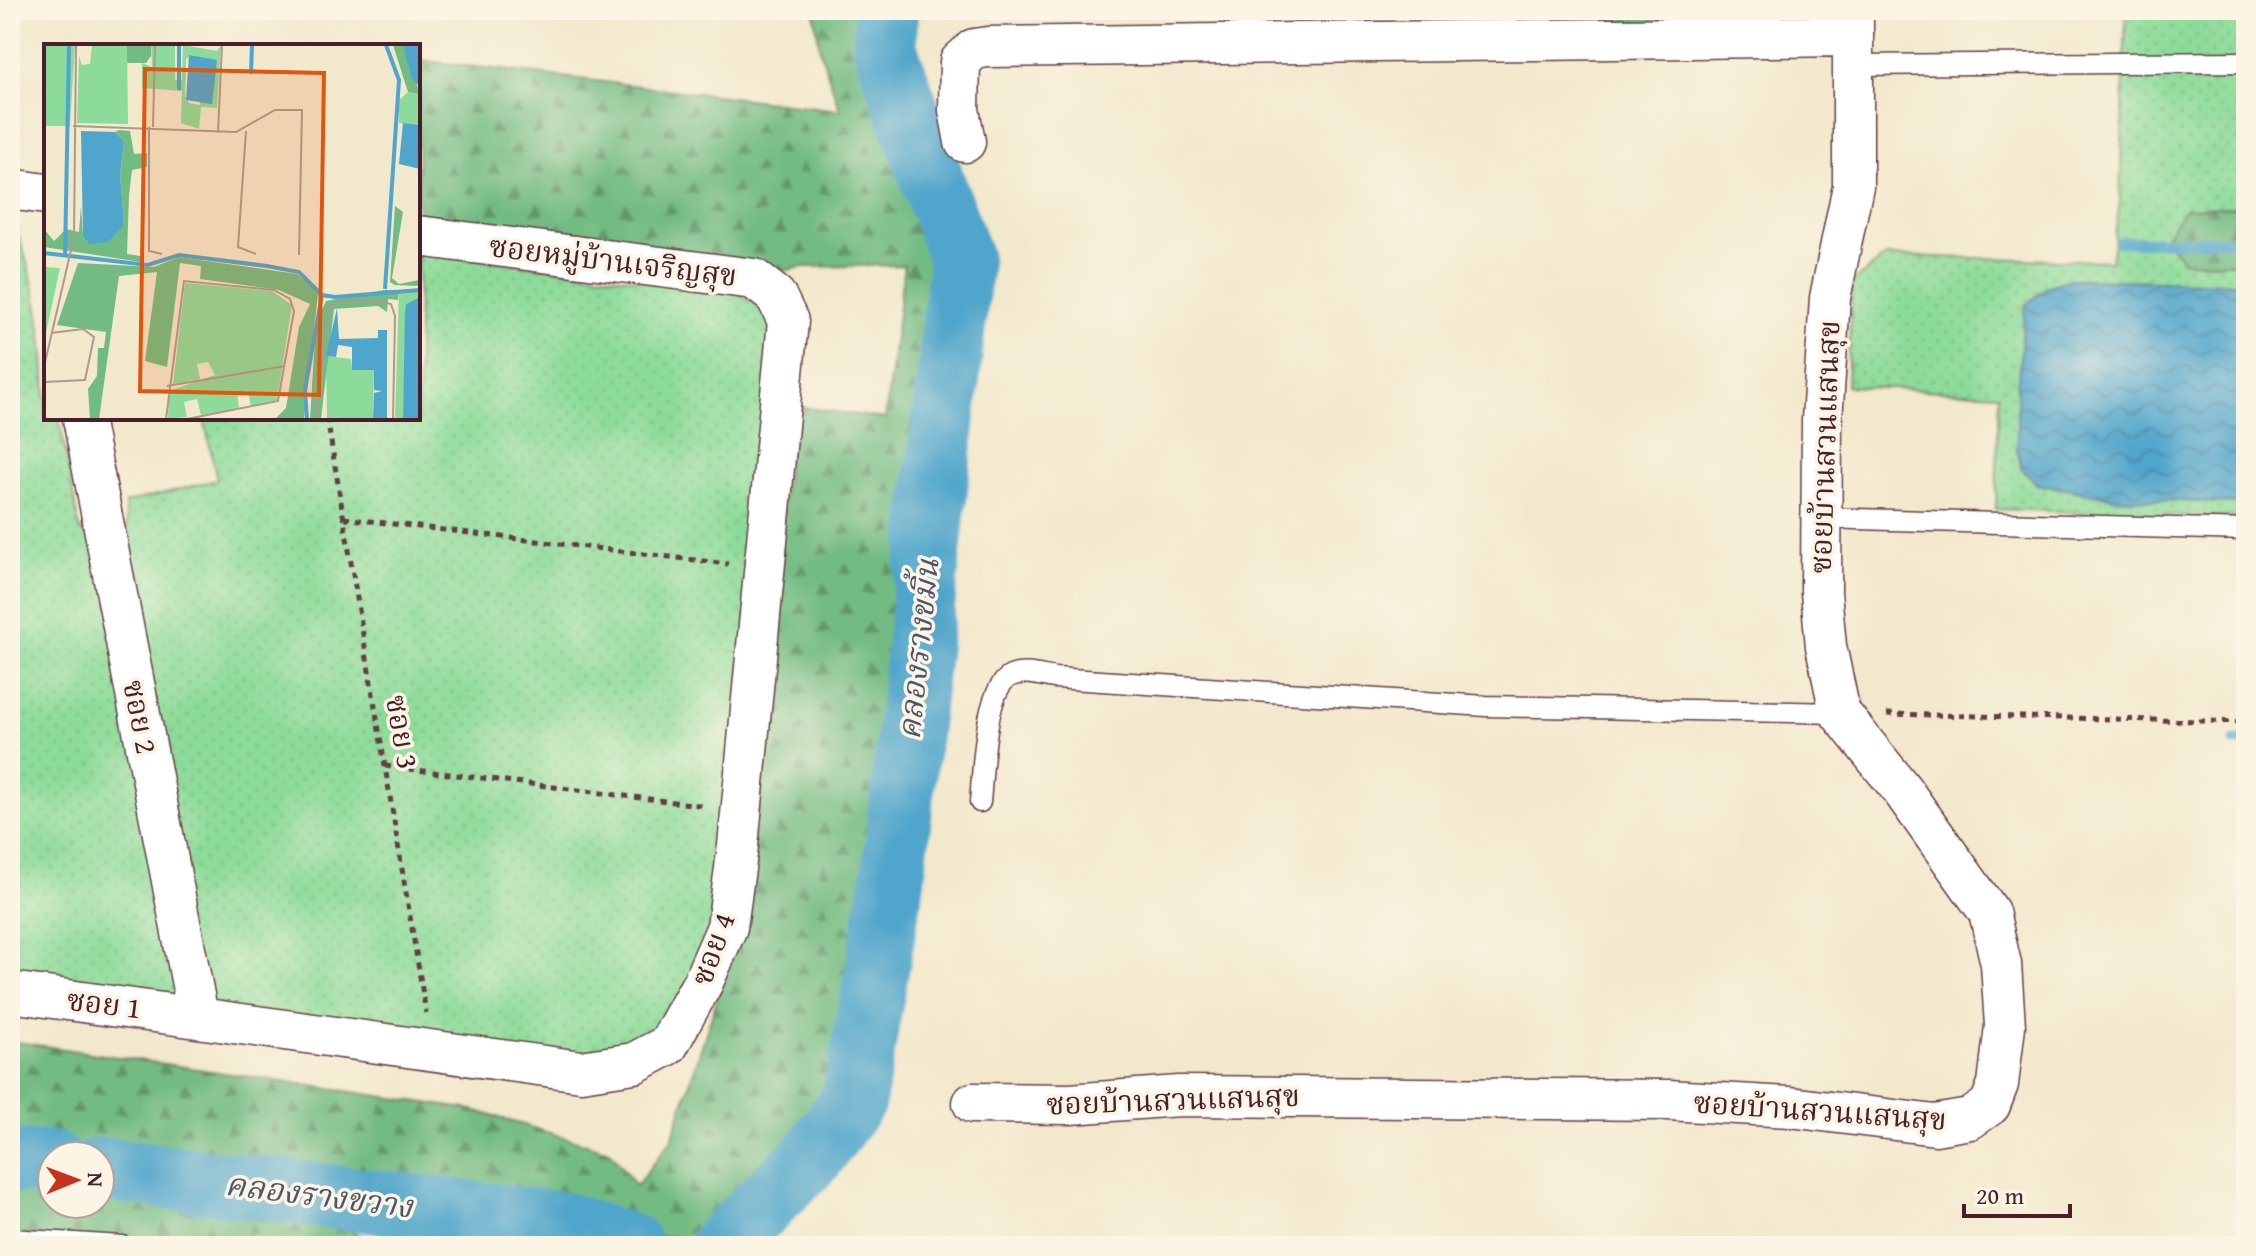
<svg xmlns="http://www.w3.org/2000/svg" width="2256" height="1256" font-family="'Gentium Book Plus','Noto Serif Thai',serif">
<defs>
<pattern id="grass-dots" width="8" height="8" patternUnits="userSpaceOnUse" patternTransform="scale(2)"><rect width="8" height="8" fill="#8ddb9a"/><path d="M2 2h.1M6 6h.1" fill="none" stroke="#7bbc85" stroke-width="1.8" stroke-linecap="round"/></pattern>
<pattern id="forest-firs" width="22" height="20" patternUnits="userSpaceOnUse" patternTransform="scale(2)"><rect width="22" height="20" fill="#72bb82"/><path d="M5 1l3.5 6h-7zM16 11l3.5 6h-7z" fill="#60976b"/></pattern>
<pattern id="water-waves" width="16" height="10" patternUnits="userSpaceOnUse" patternTransform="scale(2)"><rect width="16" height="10" fill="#4fa5cb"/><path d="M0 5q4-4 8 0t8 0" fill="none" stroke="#4486a5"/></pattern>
</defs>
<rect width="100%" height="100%" fill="#fcf5e5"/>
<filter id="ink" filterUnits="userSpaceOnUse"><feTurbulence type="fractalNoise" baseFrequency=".0125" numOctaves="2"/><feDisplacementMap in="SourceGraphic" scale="16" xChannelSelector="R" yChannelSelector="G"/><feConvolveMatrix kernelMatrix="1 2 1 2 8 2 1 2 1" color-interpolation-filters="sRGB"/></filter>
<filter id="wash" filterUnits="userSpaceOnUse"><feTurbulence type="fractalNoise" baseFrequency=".006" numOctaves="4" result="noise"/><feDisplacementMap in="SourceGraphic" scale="32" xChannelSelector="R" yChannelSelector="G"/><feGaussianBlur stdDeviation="1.8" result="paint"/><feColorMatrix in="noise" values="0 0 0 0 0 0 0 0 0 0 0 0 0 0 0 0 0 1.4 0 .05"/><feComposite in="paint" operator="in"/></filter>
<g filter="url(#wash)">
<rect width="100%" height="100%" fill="#f2e8cc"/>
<!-- grass -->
<path fill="url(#grass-dots)" stroke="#6c7d62" stroke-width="2" d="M2126,10H2246V207L2186,208L2185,262L2246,263V283L2071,279L2017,389V449L2022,469L2115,498L2246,504V518L1996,509L1999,394L1847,386L1852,283L1886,256L2111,261L2120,201Z
M10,213C39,286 46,340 46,418H59L80,531L127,529L125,503L217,480L204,418H418V252L733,291L762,306L773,332L718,918L664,1032L626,1055L568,1059L10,981V762L19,760L10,705Z"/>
<!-- forest -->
<path fill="url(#forest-firs)" stroke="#5e6d56" stroke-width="2" d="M814,10H870L876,86L946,262L940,381L885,843L839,1091L756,1199L701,1239L633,1235L119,1156H10V1041L473,1110L610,1151L636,1186L672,1139L728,964L794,406L885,419L904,265L802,267L773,273L418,222V60L840,110L820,50Z
M1559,10H1668L1669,23L1571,26Z
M2246,207V263L2185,262L2164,238L2186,208Z
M52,1184V1204H100V1193L261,1220L317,1216L373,1241L504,1230L553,1240L565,1246H10V1192Z"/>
<!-- water -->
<path fill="url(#water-waves)" stroke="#4c627b" stroke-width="2" d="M2071,279L2246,283V504L2115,498L2037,484L2022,469L2017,450V389L2025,306L2048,286Z"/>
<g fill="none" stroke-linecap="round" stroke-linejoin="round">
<!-- stream -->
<path stroke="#4fa5cb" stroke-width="11" d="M2120,242L2246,240
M2235,741H2246"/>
<!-- river -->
<path stroke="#4fa5cb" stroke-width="64" d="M10,1161L52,1163
M100,1169L563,1224L631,1246
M721,1246L813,1156L854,1100L893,879L961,260L885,47L886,10"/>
</g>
</g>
<g filter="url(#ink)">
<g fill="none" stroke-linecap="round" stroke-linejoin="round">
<!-- lane casing -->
<g stroke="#633d43" stroke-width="23">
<path id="lane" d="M1852,65L2246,62
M1821,518L2246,530
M980,802C983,774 984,688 1011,676C1024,670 1041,676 1055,678L1486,706L1840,713
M10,1239L122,1246"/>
</g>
<!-- street casing -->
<g stroke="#633d43" stroke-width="43">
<path id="street" d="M965,142L959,110L960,62L974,49L988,47L1853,36
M10,189L46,194
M83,418L198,1016
M10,992L581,1071L634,1063L668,1045L703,982L727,927L738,846L788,321L776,296L754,279L418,236
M973,1103L1070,1104L1179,1096L1668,1100L1790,1107L1935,1125L1970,1119L1990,1105L1998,1084L2005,1026L2001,964L1989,912L1902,790L1840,713L1826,646L1821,592L1822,420L1830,298L1853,186V10"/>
</g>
<!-- path -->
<path stroke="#633d43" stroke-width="5" stroke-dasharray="6 6" stroke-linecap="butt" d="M327,418L426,1013
M344,518L728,564
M1887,714L2246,722
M385,766L706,806"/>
<!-- lane -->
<use href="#lane" stroke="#fff" stroke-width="20"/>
<!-- street -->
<use href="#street" stroke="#fff" stroke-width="40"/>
</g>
</g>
<g text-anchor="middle" stroke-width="7" stroke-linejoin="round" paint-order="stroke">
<!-- street labels -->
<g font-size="30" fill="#4a1f2b" stroke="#fcf5e5">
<text transform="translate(613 261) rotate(7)" y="10">ซอยหมู่บ้านเจริญสุข</text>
<text transform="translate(1825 447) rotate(-88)" y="10">ซอยบ้านสวนแสนสุข</text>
<text transform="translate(140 717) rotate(79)" y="10">ซอย 2</text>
<text transform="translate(402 732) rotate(80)" y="10">ซอย 3</text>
<text transform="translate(713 949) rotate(-70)" y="10">ซอย 4</text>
<text transform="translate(104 1004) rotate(7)" y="10">ซอย 1</text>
<text transform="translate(1173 1100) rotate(-2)" y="10">ซอยบ้านสวนแสนสุข</text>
<text transform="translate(1820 1111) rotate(4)" y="10">ซอยบ้านสวนแสนสุข</text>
</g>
<!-- water labels -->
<g font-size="32" font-style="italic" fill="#4c556b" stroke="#fcf5e5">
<text transform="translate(918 649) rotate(-84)" y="11">คลองรางขมิ้น</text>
<text transform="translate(319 1195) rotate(7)" y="11">คลองรางขวาง</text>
</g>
</g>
<!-- overview -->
<g transform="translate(44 44)">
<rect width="376" height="376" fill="#f2e8cc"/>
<path d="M107,1H131V36H138L139,1L173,7L177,1L173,64L157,63L155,85L137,79L138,47L98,44V19L108,23ZM148,11L156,61L145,59L141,52L142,15ZM364,48L376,50V81L355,79V56ZM0,223L16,224L0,298ZM141,239L228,247L248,261L233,356L207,363L204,347L193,348L195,365L157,371L153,355L140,358L143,373L124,375L125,347L171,331L164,318L153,320L156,335L129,340ZM355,246L376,247V253L362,260L359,375H351ZM282,312L307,315L308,325L330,326L329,375H283Z" fill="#8ddb9a" fill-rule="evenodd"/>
<path d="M83,1H107V12L102,19H83ZM349,1H359L376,50L364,48ZM75,86L86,87L90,110L103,109V123L88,126L85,151L83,210L96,212L97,218L0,203V185L10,197L22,185L35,188L37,162L39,192L80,181L76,131L80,97L71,88ZM351,162L359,168L348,234L355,240L375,236L376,242L351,241L346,238ZM135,213L253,230L269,243L274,250L260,375H231L242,364L255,283L266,260L235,246L156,235L157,222L136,219L123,323L101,317L113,228L75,232L55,375H46L44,345L53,332L54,304H60L62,288L13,281L34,219L110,223ZM340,246H355L354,256L344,255L343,268L334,262L290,265L277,375H266L272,278L282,257Z" fill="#72bb82"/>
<path d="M0,1H31L26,82H2L0,101ZM48,1H83L84,80L33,79L35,12L38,21L46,20Z" fill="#8ddb9a"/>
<path d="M359,1H376V43L368,35ZM145,11L173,16L168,60L142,56ZM359,79L376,81V125L355,120ZM37,87L71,88L80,97L76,131L80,181L64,198L46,200L39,192ZM376,253V375H359L361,268L362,260ZM293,264L295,295L334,294V286H343V375H329L330,349L338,347L330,346V326H308V303L294,301L292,313L282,312Z" fill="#4fa5cb"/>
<path fill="none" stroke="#4fa5cb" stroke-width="4" d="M135,1V46M207,30L208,1M0,209L104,221L135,211L223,222L255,228L278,251L291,253L376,246M21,212L25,1M341,245L355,36L342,1M263,375L261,346L278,251"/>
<path fill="none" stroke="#af988c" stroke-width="2" d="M29,82L192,88L231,66H258L255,211M105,83V207L118,210M109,83L111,1M202,87L194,203L212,210M174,89L178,1M0,323L30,193L32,1M0,338L41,336L50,293L39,285L7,289M123,342L241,322M122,375L140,237L230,246L246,255L250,267L234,357L143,375M271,375L285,263L292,258L336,257L347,260L351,272L349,375"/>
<path fill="#e0560e" fill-opacity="0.15" stroke="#e0560e" stroke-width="4" d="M101,25L280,29L275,351L96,347Z"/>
<rect width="376" height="376" fill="none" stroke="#4a1f2b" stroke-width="4"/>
</g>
<!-- margin -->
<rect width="2256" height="1256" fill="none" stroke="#fcf5e5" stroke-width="40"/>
<!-- north arrow -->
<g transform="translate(76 1180) rotate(89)"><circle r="38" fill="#fcf5e5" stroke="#b59f9b" stroke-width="2"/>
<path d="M0-6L14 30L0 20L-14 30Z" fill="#c8321e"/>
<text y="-12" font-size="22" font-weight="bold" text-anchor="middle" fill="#4a1f2b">N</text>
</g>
<!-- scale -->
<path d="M1964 1204v12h106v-12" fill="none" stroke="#4a1f2b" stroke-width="4"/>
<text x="1976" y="1204" font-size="24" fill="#4a1f2b" stroke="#fcf5e5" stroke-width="6" paint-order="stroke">20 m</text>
</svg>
